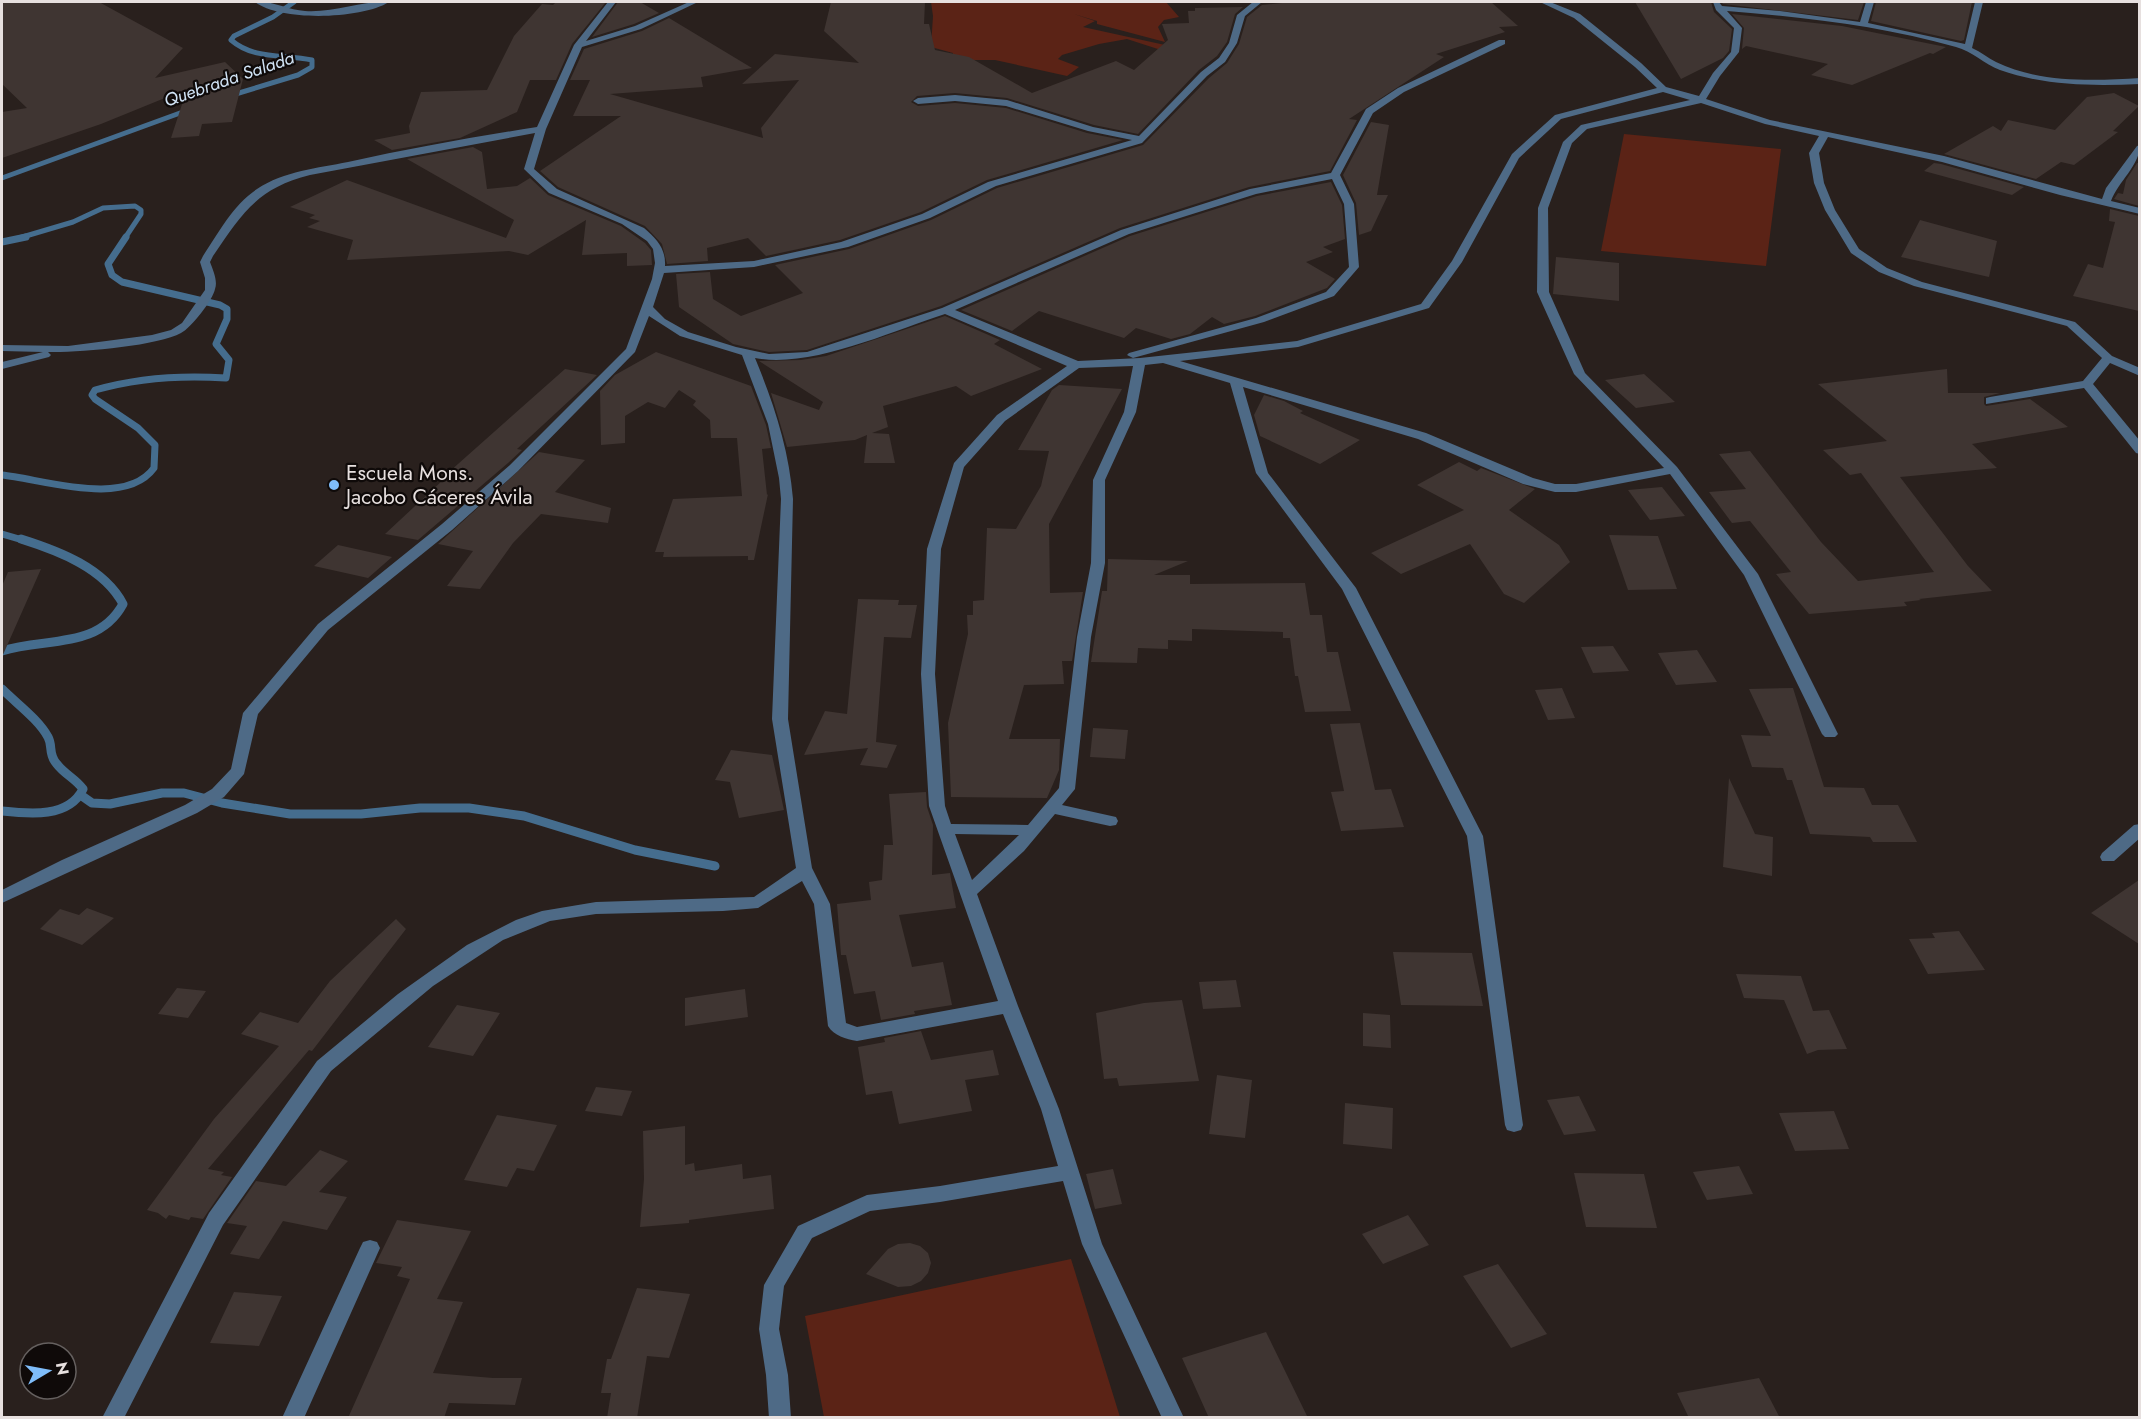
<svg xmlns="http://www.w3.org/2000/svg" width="2141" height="1419" font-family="Jost,sans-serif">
<rect width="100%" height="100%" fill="#29201d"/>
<!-- green -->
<path fill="#5b2316" d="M931,2H1166L1179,17L1164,20L1158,27L1165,42L1097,24V21L1074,14L1095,21L1083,27L1165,45L1164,51L1127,39L1099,44L1062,55L1058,59L1079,67L1067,76L995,60H968L953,57V53L931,47L933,16Z
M1624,134L1781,149L1766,266L1601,251Z
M1071,1259L1120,1417H824L805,1316Z"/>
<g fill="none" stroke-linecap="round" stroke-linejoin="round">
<!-- stream-far2 -->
<path stroke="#456d8e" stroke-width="5" d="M229,96L298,75L312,67V60C284,54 254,60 231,40L234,36L273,17L294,2
M2,178L191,109
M19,238L73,222L103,208L135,206L141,210V214L125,238"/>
<!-- stream-far1 -->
<path stroke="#456d8e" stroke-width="7" d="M2,242L26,237
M2,475C42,479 125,508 154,468L155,445L138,428L95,399L92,395L95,390C137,378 182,375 226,378L229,360L216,344L227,319V309L220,305L122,282L112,275L108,264L126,237
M2,534L26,541"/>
<!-- stream -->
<path stroke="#456d8e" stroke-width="9" d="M2,651C45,637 98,650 123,604C104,568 59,551 21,539
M2,689C17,704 38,719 48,737C53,746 48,753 56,763C65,775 75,778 83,789C69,818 30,814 2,811
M82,796L92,803L110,804L162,793H184L222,803L290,814H361L420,808H469L524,816L635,850L715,866"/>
</g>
<!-- building -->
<path fill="#3f3532" d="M2,2H99L183,48L155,78L225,62L243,79L232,122L202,124L199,136L171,138L187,89L101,124L2,158V112L27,108L2,84Z
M556,2H606L572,44L556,80H530L517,112L460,138L392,150L374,140L410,133L409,126L421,92L487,90L514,36L542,4L553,5Z
M618,2H640L659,13L634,24L592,37Z
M831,2H925L924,24H929L935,50L969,57L1032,93L1116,61L1134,70L1168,40L1162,24L1189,23L1188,11H1195V8L1243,7L1235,14L1227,42L1217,56L1199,70L1138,134L1094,125L1007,98L955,93L917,96L911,102L918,106L955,103L1006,108L1087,133L1123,140L987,180L921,212L840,240L766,256L748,238L707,248L708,261L667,264L662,244L645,226L558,187L540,171L621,116H573L590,80H570L584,49L642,31L669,18L752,68L701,77L703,87L610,94L763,138L761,128L799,80L742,84L775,54L859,63L824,31Z
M1291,2H1491L1518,26L1499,27L1505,32L1436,54L1444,57L1349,119L1357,120L1330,171L1249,187L1120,228L941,306L807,350L769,352L733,344L679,307L676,274L710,272L713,299L741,316L803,293L775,265L849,249L931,220L997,188L1143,145L1209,78L1227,63L1239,44L1247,17L1262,5Z
M1635,2H1711L1714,12L1732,29L1729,51L1723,58L1681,79Z
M1721,2H1864L1858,20L1723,4Z
M1876,2H1972L1964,40L1961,41L1871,21Z
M1732,14L1842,26L1946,47L1933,54L1930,53L1852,85L1811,75L1828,64L1746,46L1742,49L1744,28Z
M2114,93L2139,106L2113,131L2118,132L2074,165L2061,162L2036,179L1944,154L1993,126L2001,131L2008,120L2055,130L2087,97Z
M1371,122L1389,125L1377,195H1388L1371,231L1359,235L1356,203L1343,175Z
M473,147L482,152L487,189L517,186L530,178L548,195L621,226L645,243L651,250L652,265L627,266V253L582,255L586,220L528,255L509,251L347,260L353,240L307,227L320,221L309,218L315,215L290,207L347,180L506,238L514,220L407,159Z
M1934,163L1941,164L2024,187L2012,195L1924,171Z
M2137,163H2139V206L2114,199L2118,193L2123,194L2126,180Z
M1331,182L1342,205L1345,239L1323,247L1333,252L1306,262L1335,279L1327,288L1255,316L1224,324L1212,317L1190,334L1171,339L1136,328L1124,338L1039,311L1012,331L961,310L1130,236L1257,196Z
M2110,209L2139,216V311L2073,296L2088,264L2103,268L2115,222L2109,221Z
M1920,220L1997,241L1989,277L1901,257Z
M1556,257L1619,263V301L1553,294Z
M945,316L1000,340L994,344L1042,369L971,396L956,386L883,406L888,427L872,433L889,434L895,463H864L867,435L855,440L787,447L771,393L819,410L823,402L759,361L801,360L826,356Z
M656,352L751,386L766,425L771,448L762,449L767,495L768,494L754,560H748V556L663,557L664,552H655L673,499L742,496L737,438H711L710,420L693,405L696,401L679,390L665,408L648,402L625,416V443L601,445L600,391L615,375Z
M565,369L597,375L517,449L522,450L508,463L418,540L385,534L443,480H440Z
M1947,369L1948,393H2000L1984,397V404L1986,406L2030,399L2068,427L1972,444L1997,468L1900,477L1968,566L1992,591L1919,599L1921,600L1904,602L1907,606L1809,614L1776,574L1791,572L1750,521L1732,523L1709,492L1746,489L1719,454L1750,451L1821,542L1858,581L1934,572L1861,473L1850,475L1823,450L1887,441L1818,384Z
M1644,374L1675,402L1636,408L1605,380Z
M1059,385L1122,389L1049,524L1050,593L1083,592L1072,661H1062L1064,684L1024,685L1009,739H1060L1059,770L1047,798L951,797L948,723L968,634L967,615H973V601L984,600L987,528L1016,529L1041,486L1049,451L1018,450L1052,390Z
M1264,395L1284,401L1303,411L1300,413L1360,440L1320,464L1260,436L1254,415Z
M539,452L585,460L555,492L611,508L608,523L541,514L513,543L480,589L447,586L473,551L438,544Z
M1459,462L1477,471L1481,468L1535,489L1509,510L1559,545L1570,562L1524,603L1504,594L1470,544L1401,574L1371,553L1464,510L1417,485Z
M1662,487L1685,516L1650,520L1628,490Z
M1609,535L1658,536L1677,589L1628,590Z
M338,545L392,557L368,578L314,566Z
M1108,559L1188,561L1154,575H1190V584L1305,583L1310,615H1322L1327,652H1338L1351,711L1305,712L1298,676H1295L1290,638H1283V632L1192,629V641L1168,640V649L1138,648L1137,663L1091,662L1102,591H1107Z
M41,569L2,657V586L8,572Z
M858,599L899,600L898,605H917L911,638L884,637L876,742L897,745L887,768L860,765L868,748L804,755L825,711L847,714Z
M1613,646L1629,671L1593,673L1581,647Z
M1697,650L1717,682L1676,685L1658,653Z
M1562,688L1575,718L1548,720L1535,690Z
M1793,688L1824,787L1864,788L1872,805H1898L1917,842H1873L1870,837L1810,834L1792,780H1787L1783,768L1752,767L1741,735L1771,736L1749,689Z
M1360,723L1375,790L1391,789L1404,827L1341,831L1331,792L1344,791L1330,724Z
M1093,728L1128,730L1125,759L1090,757Z
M731,750L772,755L784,810L739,818L730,782L715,780Z
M1729,778L1755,834L1773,837L1772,876L1723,867Z
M926,792L927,807L933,825L932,875L950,873L956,908L899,915L912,967L943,962L952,1005L914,1011L915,1014L881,1020L875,991L854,994L846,955H841L837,904L871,900L869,882L882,880L884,845H893L889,794Z
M2139,880V944L2091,913Z
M87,908L114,918L82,945L40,929L60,909L79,915Z
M396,919L406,929L312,1051L309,1050L208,1169L224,1172L221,1175L232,1177L203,1219L191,1217L189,1220L169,1215L166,1219L158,1213L147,1210L214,1119L279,1046L241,1034L260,1012L298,1023L330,981Z
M1959,931L1985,970L1928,974L1909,939L1935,938L1932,933Z
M1393,952L1472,953L1483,1006L1401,1005Z
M1736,974L1801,976L1813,1011L1829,1010L1847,1049L1818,1050L1807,1054L1784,1000L1744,998Z
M1236,980L1241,1007L1203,1009L1199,982Z
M177,988L206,991L188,1018L158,1014Z
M745,989L748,1017L685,1026V998Z
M1182,1000L1199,1081L1119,1086L1117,1078L1104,1079L1096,1013L1144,1003Z
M457,1005L500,1013L473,1056L428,1047Z
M1363,1013L1390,1015L1391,1048L1363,1046Z
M921,1031L931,1060L993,1050L999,1075L965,1080L972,1111L899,1124L892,1091L866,1095L858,1047L885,1042L884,1038Z
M1217,1075L1252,1080L1245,1138L1209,1134Z
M596,1087L632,1091L622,1116L585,1111Z
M1579,1096L1596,1131L1564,1135L1547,1100Z
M1345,1103L1393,1108L1392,1149L1343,1144Z
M1834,1111L1849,1149L1795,1151L1779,1113Z
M497,1115L557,1125L534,1171L517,1168L507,1187L464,1180Z
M685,1126V1165L694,1163L695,1171L742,1164L743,1179L771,1175L774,1209L689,1220V1223L640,1227L644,1179L643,1131Z
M320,1150L348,1161L319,1192L347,1197L327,1230L283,1221L259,1259L230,1254L247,1226L227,1223L256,1181L286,1186Z
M1739,1166L1753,1194L1707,1200L1693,1172Z
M1113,1169L1122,1204L1095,1209L1086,1174Z
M1574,1173L1644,1174L1657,1228L1586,1227Z
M1408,1215L1429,1245L1383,1264L1362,1234Z
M397,1220L471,1231L437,1299L463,1302L433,1373L493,1378H522L515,1405L449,1403L444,1418H348L410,1279L397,1276L402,1267L376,1263Z
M910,1243L920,1246L928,1253L931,1263L928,1273L921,1281L911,1286L898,1287L866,1274L888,1249L898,1244Z
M1498,1264L1547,1334L1511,1348L1463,1276Z
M637,1288L690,1294L669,1358L647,1356L637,1418H607L611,1393H601L607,1359H611Z
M234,1292L282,1296L259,1346L210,1343Z
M1266,1332L1308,1418H1209L1182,1358Z
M1759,1378L1780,1418H1689L1677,1393Z"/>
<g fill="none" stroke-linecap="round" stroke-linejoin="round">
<!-- minor -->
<path fill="#4e6a86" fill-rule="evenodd" d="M255,2C271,0 288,10 305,11C334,13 364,0 389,2C362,19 281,22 255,2Z
M608,2H616L586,41L635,26L689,2H698L641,29L582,47L546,129L534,169L557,189L644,228C657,239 666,249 665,266L754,261L841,242L922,214L988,182L1132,140L1088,131L1006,106L955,101L918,104L913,101L918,98L955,95L1007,100L1093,127L1139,136L1201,72L1219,58L1229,43L1237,15L1253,2H1262L1245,16L1237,43L1225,62L1207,76L1142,143L996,186L930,218L848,247L754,267L664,273L653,307L665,319L688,332L736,347L769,354L807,352L942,308L1121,230L1250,189L1331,173L1366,109L1398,88L1499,40H1505V44L1404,92L1373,113L1340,175L1354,204L1359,267L1334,296L1264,322L1133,358L1127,355L1129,353L1256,318L1326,292L1349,267L1344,204L1332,179L1256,194L1129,234L955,310L1078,361L1140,358L1297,341L1421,304L1452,261L1512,154L1555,115L1657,88L1635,67L1574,18L1540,2H1550L1580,14L1641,63L1666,87L1699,96L1713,73L1731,52L1734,28L1716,10L1713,2H1719L1722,6L1780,11L1860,22L1866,2H1874L1868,23L1965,44L1975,2H1983L1972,48C1981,52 1988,58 1996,62C2039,83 2093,81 2140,78V84C2093,86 2045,86 2000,70C1984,64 1972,51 1956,47C1882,26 1803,17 1727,11L1742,28L1739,52L1720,76L1706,99L1770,120L1944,156L2102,199L2106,188L2137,146L2140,145C2140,165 2118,182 2111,201L2140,208V214L2060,195L1942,162L1828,137L1819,153L1824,183L1835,210L1859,249L1887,268L1922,282L2075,322L2112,356L2140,368V376L2110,363L2093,384L2140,441V454L2136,453L2084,388L1986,404V398L1990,397L2083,381L2102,358L2067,326L1914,286L1879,272L1851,253L1825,210L1814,183L1809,153L1819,136L1765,124L1701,103L1587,129L1572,143L1548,208L1549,292L1585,373L1677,467L1758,574L1838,734L1835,737H1825L1822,734L1744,575L1670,474L1576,492H1555L1523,484L1418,439L1243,387L1268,473L1356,588L1483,836L1523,1125L1521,1130L1514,1132L1507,1130L1505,1125L1467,836L1342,589L1256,473L1230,383L1163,363L1145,365L1136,412L1105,480V563L1091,637L1075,789L1062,805L1116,817L1118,821L1116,825L1110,826L1055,814L1024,851L977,894L1018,1006L1059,1109L1102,1244L1184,1418H1162L1082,1244L1063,1181L940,1202L870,1211L812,1238L784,1286L779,1329L788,1375L791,1418H769L766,1375L759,1329L764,1285L798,1226L867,1195L940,1186L1058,1166L1041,1109L1003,1014L857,1041C846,1039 834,1036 828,1026L814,904L802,881L758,908L723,911L596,914L550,921L503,940L433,986L331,1071L223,1225L124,1418H102L209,1213L317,1061L398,994L467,945L516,920L542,911L596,902L754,897L796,868L772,719L781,499L779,478L768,424L742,355L680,336L649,316L635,352L518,471L452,530L328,630L258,714L244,774L224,797L197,813L2,903V890L62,860L185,805L212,789L231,769L243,713L318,624L442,524L510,465L626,349L652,279L655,263L653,249L647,241L622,224L549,193L524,169L535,133L310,175C258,188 242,213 213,256L210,262C213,270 218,281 215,289C213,300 191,328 181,333C158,346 76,353 48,352L51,355L49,357L2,369V362L43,352L2,351V345L68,346L152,335L171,330L182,323L205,290V278L200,262L203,256C219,232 233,205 257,189C284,171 318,168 348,162C411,148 474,137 537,127L574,45ZM1663,92L1690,100L1581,125L1563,142L1538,208L1537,292L1574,374L1664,468L1576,484H1555L1533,478L1426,433L1180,361L1298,347L1429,308L1462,262L1519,158L1561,119ZM945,314L1067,366L997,415L954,463L927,549L921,674L929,806L998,1001L857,1027L846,1023L830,904L812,868L788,719L793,499C789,449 774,404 755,358C810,369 892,331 945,314ZM1133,366L1124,412L1093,480L1091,563L1077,637L1059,788L1028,825L951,824L945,806L935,674L941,549L964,467L1005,421L1079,368ZM955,834L1019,835L972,880Z
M2140,824V838L2114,861H2102L2100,857L2102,853L2134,825Z
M370,1240L377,1242L380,1248L304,1418H282L360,1248L363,1242Z"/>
</g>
<!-- markers -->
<circle fill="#7fbdfa" stroke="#0f0a09" stroke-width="2" cx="334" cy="485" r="6"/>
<g text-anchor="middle" stroke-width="4.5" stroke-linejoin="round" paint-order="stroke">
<!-- far-water labels -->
<g font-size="18" font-style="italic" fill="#d1e3f5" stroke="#0f0a09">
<text transform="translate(229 79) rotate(-19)" y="6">Quebrada Salada</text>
</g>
<!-- poi labels -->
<g font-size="21" fill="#e7e0df" stroke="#0f0a09" text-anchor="start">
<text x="346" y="480">Escuela Mons.<tspan x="346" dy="24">Jacobo Cáceres Ávila</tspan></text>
</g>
</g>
<!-- border -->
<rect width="2141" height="1419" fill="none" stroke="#e7e0df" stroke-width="6"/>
<!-- north arrow -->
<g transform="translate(48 1371) rotate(80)"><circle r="28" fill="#0f0a09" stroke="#65605f" stroke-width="1.5"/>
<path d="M0-4.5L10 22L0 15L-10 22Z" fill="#7fbdfa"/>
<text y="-9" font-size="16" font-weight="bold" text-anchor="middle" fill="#e7e0df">N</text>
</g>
</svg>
